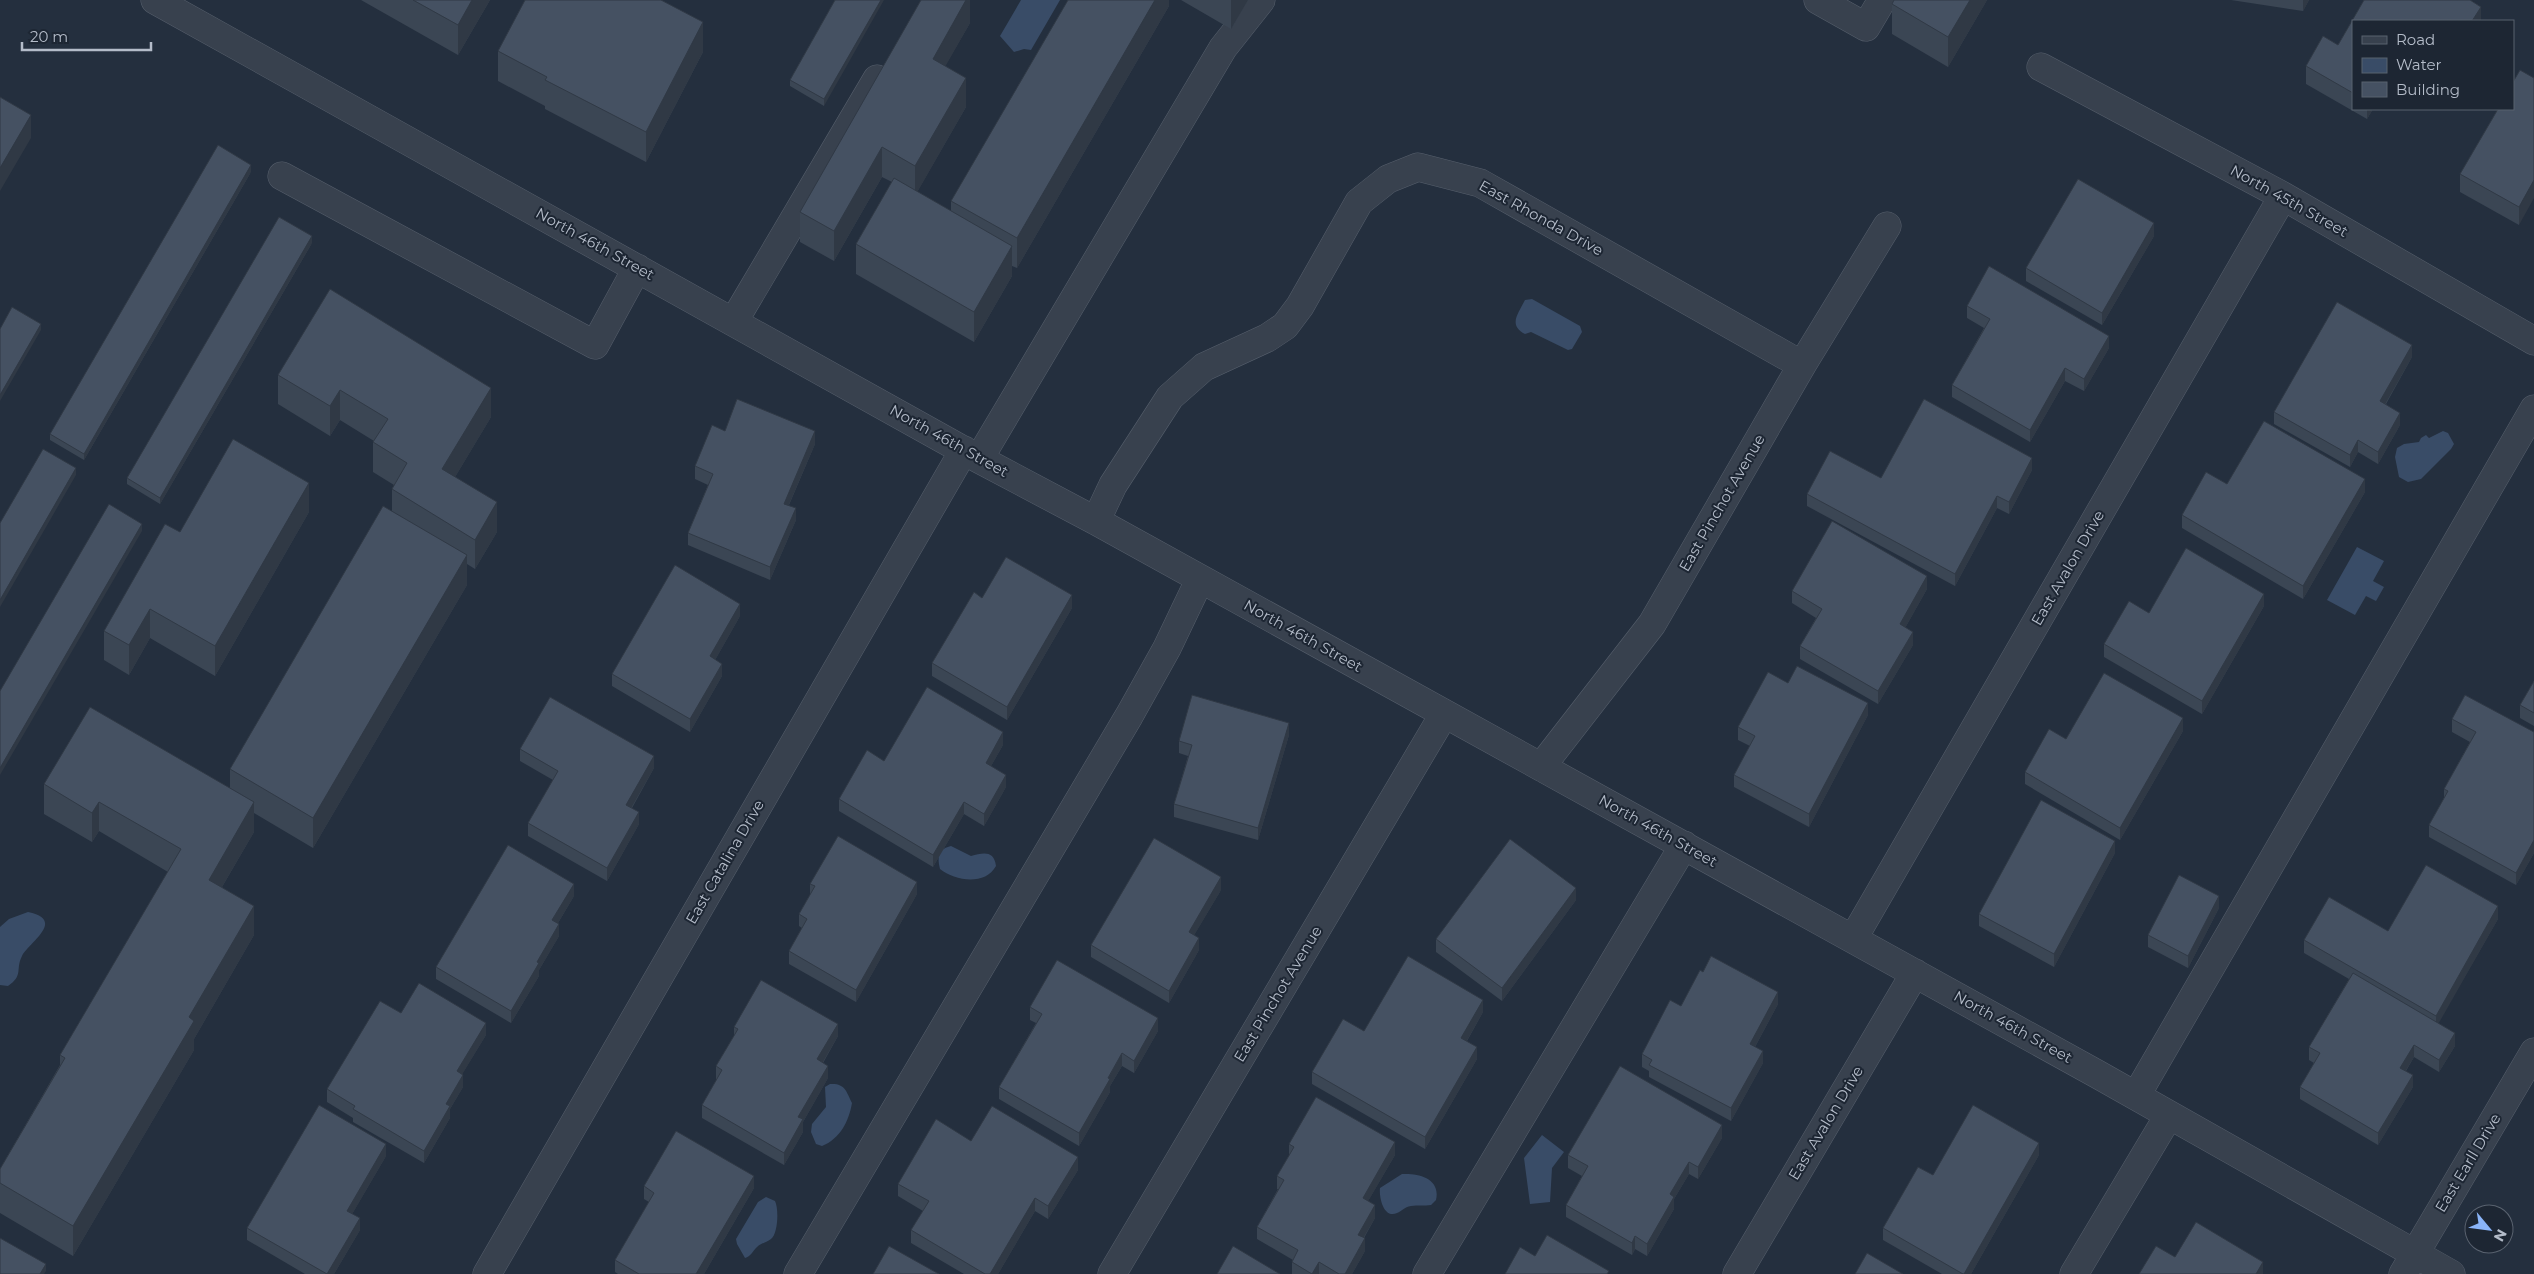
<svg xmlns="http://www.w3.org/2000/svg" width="2534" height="1274" font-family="Montserrat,sans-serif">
<rect width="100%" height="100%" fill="#242f3e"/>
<!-- water -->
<path fill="#394c67" d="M1021,0H1060L1031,50L1024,49L1014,52L1000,36Z
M1532,299L1580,326L1582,332L1572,349L1568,350L1531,332L1525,334C1508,325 1518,314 1525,300Z
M2443,431L2448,433L2454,444L2451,449L2421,479L2408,482L2399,477L2395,457L2397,448L2404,444L2419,442L2421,438L2426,435L2429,438Z
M2357,547L2384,561L2373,581L2384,587L2376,601L2366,596L2355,615L2327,600Z
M951,846L971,856C983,853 994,850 996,866C985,886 955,881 940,869C937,857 938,849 951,846Z
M28,912C67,920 28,943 22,956C15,970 24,975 8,986L0,985V927L9,919Z
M830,1084C845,1083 846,1091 852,1103C849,1121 840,1139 822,1146L816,1144L811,1132L812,1124L826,1107L825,1087Z
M1542,1135L1564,1152L1552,1168L1550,1202L1530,1204L1524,1158Z
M1402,1174C1418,1173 1441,1178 1436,1200L1431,1205C1424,1206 1418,1205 1411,1206C1404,1207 1402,1211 1397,1213C1383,1219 1379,1196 1380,1188Z
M766,1197L775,1201C779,1209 778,1234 771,1239C766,1243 761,1243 757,1247C752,1252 751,1256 745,1258L737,1244L736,1239L758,1202Z"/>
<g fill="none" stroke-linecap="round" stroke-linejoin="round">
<!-- minor casing -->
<g stroke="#565f6c" stroke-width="29">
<path id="minor" d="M155,0L979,459L1096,521L2097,1074L2451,1274
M1818,0L1866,27L1882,0
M2041,67L2283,196L2534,341
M282,176L595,345L637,268
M734,321L877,79
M979,459L1223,48L1261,0
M1096,521L1113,485L1170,397L1204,367L1267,338L1285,326L1300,306L1359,202L1388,179L1418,167L1480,183L1802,365
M1541,767L1652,624L1802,365L1887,226
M1853,939L2283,196
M2136,1096L2534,409
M487,1274L964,450
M798,1274L1129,716L1167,648L1200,579
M1112,1274L1444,714
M1427,1274L1684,845
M1737,1274L1915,973
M2074,1274L2169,1115
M2403,1274L2534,1052"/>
</g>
<!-- minor -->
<use href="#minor" stroke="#38414e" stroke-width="28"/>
</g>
<!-- wall -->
<path fill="#3b4654" d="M361,0H490L458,55Z
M835,0L824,106L790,86V80Z
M970,0V23L945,66L966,107L917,192L951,211V201L1169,0V6L1017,268L1012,266V276L974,342L856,274V244L892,182L882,177L834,261L800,242V212Z
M1181,0H1248L1231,29Z
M1894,0H1987L1948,67L1892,34V4Z
M2231,0H2309L2303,11Z
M2364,0H2470L2481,7V21H2353V109H2373L2367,119L2306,84V66L2323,36L2338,45Z
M498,51L703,52L646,162L545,109V106L498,81Z
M2534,78L2519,225L2460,192V174Z
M251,172L84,460L50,440V434Z
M2154,236L2102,325L2026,281V268Z
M312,243L160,504L127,484V478Z
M1967,306L2109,348L2084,391L2065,381L2030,442L1952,397V385L1984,328L1967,318Z
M2412,357L2386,404L2400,425L2378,464L2358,452L2350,467L2274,424V412Z
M278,375L491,417L455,477L497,532L475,569L467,564V585L313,848L254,813V832L222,887L254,935L194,1039V1050L73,1256L0,1213V1169L60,1065V1055L168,872L99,831L92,842L44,814V784L230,788V769L392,511V489L394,485L373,472V442L374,441L340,420L330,436L278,404Z
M725,431L815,444L789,505L796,520L770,580L688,545V533L708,485L695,479V466Z
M2032,470L2009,514L1997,508L1955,586L1807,506V494L1881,478Z
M2365,492L2303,599L2182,528V515Z
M309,512L215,676L150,638L129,675L104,660V631L180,532Z
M1927,589L1905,628L1913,645L1878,704L1800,659V646L1816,618L1792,603V591Z
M982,598L1072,608L1007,720L932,676V663Z
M2264,606L2202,714L2104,657V644L2149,613Z
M740,616L715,660L722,676L690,732L612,686V674Z
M2534,681V726L2520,718V705Z
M1788,683L1868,715L1809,827L1734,787V775L1750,746L1738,740V727Z
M2452,719L2534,732V853L2516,885L2429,837V825L2444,798V789L2470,742L2452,732Z
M2183,731L2120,840L2025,784V772L2066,739Z
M1289,735L1258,840L1174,817V804L1188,756L1179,753V741Z
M1003,745L991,766L1006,787L984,826L964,814L933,867L839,811V799L884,761Z
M520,749L654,768L632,808L639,824L607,881L528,836V823L553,780L520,761Z
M2115,853L2054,967L1979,926V914Z
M810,884L917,894L856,1002L789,964V951L802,928L799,926V914L810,895Z
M1221,890L1194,935L1199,950L1169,1003L1091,957V945Z
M574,896L558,923L559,936L539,970V976L511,1023L436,979V967Z
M1576,900L1502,1001L1436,952V939Z
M2219,908L2188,968L2148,947V935Z
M2498,919L2438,1023L2455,1046L2439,1072L2414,1057L2406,1071L2413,1087L2378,1145L2300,1099V1087L2314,1063L2309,1060V1047L2349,979L2304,953V940Z
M1778,1004L1755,1047L1763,1063L1731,1121L1649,1077V1071L1642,1067V1054L1681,1006Z
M1030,1007L1158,1031L1134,1073L1122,1066L1110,1086V1092L1079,1146L999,1099V1087L1036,1023L1030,1020Z
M1483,1012L1467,1041L1477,1059L1425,1149L1312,1084V1072L1364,1031Z
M401,1013L486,1035L462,1074L463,1087L450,1109V1118L424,1163L353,1122V1118L327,1102V1089Z
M734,1027L838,1036L823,1063L828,1078L803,1122V1132L784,1165L702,1118V1105L717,1079H716V1066L734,1036Z
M1722,1138L1698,1179L1689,1174L1674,1199V1209L1647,1256L1635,1249L1632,1255L1566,1217V1205L1582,1176L1568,1168V1155Z
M971,1141L1078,1170L1048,1219L1035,1211L998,1274H964L911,1243V1230L923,1211L898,1196V1184Z
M1289,1144L1395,1155L1368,1201L1375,1218L1364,1238L1365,1251L1352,1274H1292V1262L1293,1260L1257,1239V1227L1278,1189H1277V1176L1289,1156Z
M2039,1155L1971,1274H1942L1883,1240V1228L1933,1175Z
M386,1156L352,1214L360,1230L334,1274H305L247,1240V1228Z
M644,1186L754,1188L704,1274H618L615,1272V1260L649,1202L644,1199Z"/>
<!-- shaded-wall -->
<path fill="#303945" d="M472,0H490L458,55V25Z
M881,0H884L824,106V99Z
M966,0H970V23L933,88V59Z
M1155,0H1169V6L1017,268V238Z
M1231,0H1248L1231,29Z
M1970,0H1987L1948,67V37Z
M2303,0H2309L2303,11Z
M2481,7V21H2472Z
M703,22V52L646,162V132Z
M966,78V107L915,196V166Z
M2367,109H2373L2367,119Z
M31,115V138L0,191V168Z
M882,147V177L834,261V231Z
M251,165V172L84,460V454Z
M2534,180V198L2519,225V207Z
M2154,223V236L2102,325V313Z
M312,236V243L160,504V498Z
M1012,246V276L974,342V312Z
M41,324V330L0,401V395Z
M2109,336V348L2084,391V379Z
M2412,345V357L2380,413V401Z
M2065,368V381L2030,442V430Z
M491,388V417L442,499V469Z
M340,390V420L330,436V406Z
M2400,413V425L2378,464V452Z
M815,431V444L784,516V504Z
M2358,440V452L2350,467V455Z
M2032,458V470L2009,514V502Z
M76,468V475L0,607V600Z
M2365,479V492L2303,599V586Z
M309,483V512L215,676V646Z
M1997,496V508L1955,586V574Z
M497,502V532L475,569V540Z
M796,508V520L770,580V567Z
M142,524V531L0,775V768Z
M467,555V585L313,848V818Z
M1927,576V589L1900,637V624Z
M2264,594V606L2202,714V701Z
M1072,595V608L1007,720V707Z
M740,604V616L710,669V656Z
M150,609V638L129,675V645Z
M1913,632V645L1878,704V691Z
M722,664V676L690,732V719Z
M1868,703V715L1809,827V814Z
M2183,718V731L2120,840V828Z
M1289,723V735L1258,840V828Z
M1003,732V745L986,775V763Z
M654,756V768L626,817V805Z
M1006,775V787L984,826V814Z
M99,802V831L92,842V813Z
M254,802V832L209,909V880Z
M964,802V814L933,867V855Z
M639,812V824L607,881V868Z
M2534,840V853L2516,885V873Z
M2115,841V853L2054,967V954Z
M1221,877V890L1189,944V932Z
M917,882V894L856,1002V990Z
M574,884V896L552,933V920Z
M1576,888V900L1502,1001V988Z
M2219,896V908L2188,968V956Z
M254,906V935L194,1039V1050L73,1256V1226L189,1017Z
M2498,906V919L2436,1028V1016Z
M559,924V936L539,970V976L511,1023V1011L537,962Z
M1199,938V950L1169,1003V991Z
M1778,992V1004L1750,1056V1044Z
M1483,1000V1012L1461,1051V1038Z
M1158,1018V1031L1134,1073V1061Z
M486,1023V1035L457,1083V1071Z
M838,1024V1036L817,1072V1059Z
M2455,1033V1046L2439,1072V1060Z
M2414,1045V1057L2400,1080V1068Z
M1477,1047V1059L1425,1149V1137Z
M1763,1051V1063L1731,1121V1108Z
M1122,1053V1066L1110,1086V1092L1079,1146V1133Z
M828,1066V1078L803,1122V1132L784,1165V1153L798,1117Z
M463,1075V1087L450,1109V1118L424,1163V1151L446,1104Z
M2413,1075V1087L2378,1145V1133Z
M1722,1125V1138L1698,1179V1167Z
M1395,1142V1155L1363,1210V1198Z
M2039,1143V1155L1971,1274H1964Z
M386,1144V1156L347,1223V1211Z
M1078,1157V1170L1048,1219V1206Z
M1689,1162V1174L1674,1199V1209L1647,1256V1244L1670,1194Z
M754,1176V1188L704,1274H696Z
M1035,1198V1211L998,1274H990Z
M1375,1205V1218L1358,1247V1235Z
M360,1218V1230L334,1274H327Z
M1635,1236V1249L1632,1255V1243Z
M1365,1238V1251L1352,1274H1345Z
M1319,1262V1274H1312Z
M2263,1262V1274H2256Z
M46,1264V1271L44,1274H40Z"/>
<!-- building -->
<path fill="#455162" stroke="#303945" d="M413,0H472L458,25Z
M525,0H661L703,22L646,132L545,80L547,77L498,51Z
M835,0H881L824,99L790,80Z
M921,0H966L933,59L966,78L915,166L882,147L834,231L800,212Z
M1068,0H1155L1017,238L951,201Z
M1894,0H1970L1948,37L1892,4Z
M2364,0H2470L2481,7L2472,21H2353V93L2306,66L2323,36L2338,45Z
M2520,70L2534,78V180L2519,207L2460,174L2498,109H2513V82Z
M0,97L31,115L0,168Z
M218,145L251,165L84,454L50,434Z
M894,178L1012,246L974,312L856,244Z
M2078,179L2154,223L2102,313L2026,268Z
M279,217L312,236L160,498L127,478Z
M1989,266L2109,336L2084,379L2065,368L2030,430L1952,385L1990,319L1967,306Z
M330,289L491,388L442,469L497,502L475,540L392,489L407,463L373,442L388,419L340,390L330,406L278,375Z
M2337,302L2412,345L2380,401L2400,413L2378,452L2358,440L2350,455L2274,412Z
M12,307L41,324L0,395V329Z
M737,399L815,431L784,504L796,508L770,567L688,533L713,474L695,466L712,425L725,431Z
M1924,399L2032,458L2009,502L1997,496L1955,574L1807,494L1830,451L1881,478Z
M2264,421L2365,479L2303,586L2182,515L2206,472L2227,484Z
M233,439L309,483L215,646L150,609L129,645L104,631L165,524L180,532Z
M43,449L76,468L0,600V523Z
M109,504L142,524L0,768V691Z
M383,506L467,555L313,818L230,769Z
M1832,521L1927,576L1900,624L1913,632L1878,691L1800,646L1822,609L1792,591Z
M2186,548L2264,594L2202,701L2104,644L2129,601L2149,613Z
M1006,557L1072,595L1007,707L932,663L974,592L982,598Z
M675,565L740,604L710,656L722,664L690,719L612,674Z
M1797,666L1868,703L1809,814L1734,775L1755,736L1738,727L1768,672L1788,683Z
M2104,673L2183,718L2120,828L2025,772L2049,729L2066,739Z
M2534,681V713L2520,705Z
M927,687L1003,732L986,763L1006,775L984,814L964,802L933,855L839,799L867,750L884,761Z
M1192,695L1289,723L1258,828L1174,804L1192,745L1179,741Z
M2465,695L2534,732V840L2516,873L2429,825L2448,791L2444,789L2476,732L2452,719Z
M550,697L654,756L626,805L639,812L607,868L528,823L558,771L520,749Z
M90,707L254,802L209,880L254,906L189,1017L194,1021L73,1226L0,1183V1169L65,1058L60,1055L181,849L99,802L92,813L44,784Z
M2041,800L2115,841L2054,954L1979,914Z
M838,836L917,882L856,990L789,951L807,919L799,914L815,886L810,884Z
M1154,838L1221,877L1189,932L1199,938L1169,991L1091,945Z
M1510,839L1576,888L1502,988L1436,939Z
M508,845L574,884L552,920L559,924L537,962L539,963L511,1011L436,967Z
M2426,865L2498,906L2436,1016L2304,940L2329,897L2388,931Z
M2179,875L2219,896L2188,956L2148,935Z
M1408,956L1483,1000L1461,1038L1477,1047L1425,1137L1312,1072L1343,1019L1364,1031Z
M1711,956L1778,992L1750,1044L1763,1051L1731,1108L1649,1065L1652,1060L1642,1054L1670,1000L1681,1006L1700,970L1703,972Z
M1057,960L1158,1018L1134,1061L1122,1053L1108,1078L1110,1079L1079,1133L999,1087L1042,1014L1030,1007Z
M2353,973L2455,1033L2439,1060L2414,1045L2400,1068L2413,1075L2378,1133L2300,1087L2320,1053L2309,1047Z
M761,980L838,1024L817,1059L828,1066L798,1117L803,1119L784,1153L702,1105L722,1070L716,1066L738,1029L734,1027Z
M419,983L486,1023L457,1071L463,1075L446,1104L450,1106L424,1151L353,1109L355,1106L327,1089L380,1001L401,1013Z
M1620,1066L1722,1125L1698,1167L1689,1162L1670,1194L1674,1197L1647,1244L1635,1236L1632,1243L1566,1205L1588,1166L1568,1155Z
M1316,1097L1395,1142L1363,1198L1375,1205L1358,1235L1365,1238L1345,1274H1339L1319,1262L1312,1274L1292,1262L1298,1250L1257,1227L1284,1180L1277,1176L1294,1147L1289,1144Z
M319,1105L386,1144L347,1211L360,1218L327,1274L247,1228Z
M1973,1105L2039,1143L1964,1274H1963L1883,1228L1918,1167L1933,1175Z
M992,1106L1078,1157L1048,1206L1035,1198L990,1274H985L911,1230L929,1201L898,1184L936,1119L971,1141Z
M676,1131L754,1176L696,1274H639L615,1260L654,1193L644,1186Z
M2196,1222L2263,1262L2256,1274H2139L2156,1246L2175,1257Z
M1547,1235L1609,1271L1607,1274H1505L1520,1247L1535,1256Z
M0,1238L46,1264L40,1274H0Z
M889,1246L939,1274H873Z
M1233,1246L1280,1274H1217Z
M1867,1253L1903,1274H1855Z"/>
<g text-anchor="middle" stroke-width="4" stroke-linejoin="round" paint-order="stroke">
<!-- street labels -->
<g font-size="15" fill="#b4bcc9" stroke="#1d2633">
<text transform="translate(2289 201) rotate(29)" y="5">North 45th Street</text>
<text transform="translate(1541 218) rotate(29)" y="5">East Rhonda Drive</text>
<text transform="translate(595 244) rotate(29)" y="5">North 46th Street</text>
<text transform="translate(949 441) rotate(29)" y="5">North 46th Street</text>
<text transform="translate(1722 503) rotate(-60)" y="5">East Pinchot Avenue</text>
<text transform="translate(2068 568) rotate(-60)" y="5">East Avalon Drive</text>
<text transform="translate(1303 636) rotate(29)" y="5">North 46th Street</text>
<text transform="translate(1658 831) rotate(29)" y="5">North 46th Street</text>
<text transform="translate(725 862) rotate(-60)" y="5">East Catalina Drive</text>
<text transform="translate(1278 994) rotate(-59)" y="5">East Pinchot Avenue</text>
<text transform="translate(2013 1027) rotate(29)" y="5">North 46th Street</text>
<text transform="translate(1826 1123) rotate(-59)" y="5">East Avalon Drive</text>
<text transform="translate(2468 1163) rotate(-59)" y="5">East Earll Drive</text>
</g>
</g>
<!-- legend -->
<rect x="2352" y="20" width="162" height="90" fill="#1d2633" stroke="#59626f"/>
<rect x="2362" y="36" width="25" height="8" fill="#38414e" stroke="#59626f"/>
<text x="2396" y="45" font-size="15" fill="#b4bcc9">Road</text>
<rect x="2362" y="58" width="25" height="15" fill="#394c67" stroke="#59626f"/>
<text x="2396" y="70" font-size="15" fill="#b4bcc9">Water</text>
<rect x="2362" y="82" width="25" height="15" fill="#455162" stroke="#59626f"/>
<text x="2396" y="95" font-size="15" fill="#b4bcc9">Building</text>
<!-- north arrow -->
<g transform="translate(2489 1229) rotate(119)"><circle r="24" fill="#1d2633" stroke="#59626f"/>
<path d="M0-4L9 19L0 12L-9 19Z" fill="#8ab4f8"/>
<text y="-8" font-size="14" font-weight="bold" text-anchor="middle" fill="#b4bcc9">N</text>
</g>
<!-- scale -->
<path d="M22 42v8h129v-8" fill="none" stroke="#b4bcc9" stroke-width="2.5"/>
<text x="30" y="42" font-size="15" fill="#b4bcc9" stroke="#1d2633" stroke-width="4" paint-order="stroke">20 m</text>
</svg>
